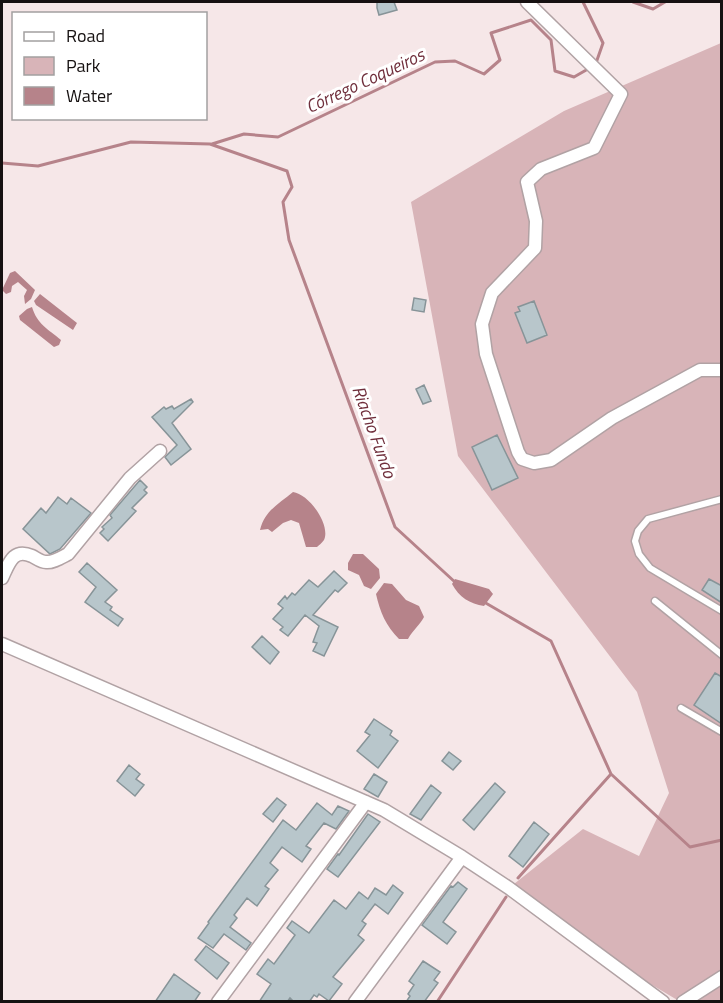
<svg xmlns="http://www.w3.org/2000/svg" width="723" height="1003" font-family="'Titillium Web',sans-serif">
<rect width="100%" height="100%" fill="#f6e7e8"/>
<!-- green -->
<path fill="#d8b4b8" d="M721,43V1001H679L627,970L514,884L583,829L639,856L669,793L637,692L458,456L411,202L564,111Z"/>
<!-- water -->
<path fill="#b6838a" d="M15,271L35,290L31,299L25,304L24,296L27,290L18,282L12,286L11,292L6,294L2,290L10,273Z
M40,294L77,323L73,330L36,305L34,301Z
M32,307C37,324 48,329 61,340L59,345L54,347L20,320L19,316L27,309Z
M293,492C309,494 331,525 324,540C322,543 319,545 317,547H306L299,523L291,520L283,523L272,532L268,529L260,530C265,510 279,504 293,492Z
M353,554H363L379,569L380,578L371,589L364,586L359,575L348,570V563Z
M455,579L489,589L493,594L484,606C470,604 459,597 452,584Z
M384,583L392,584L406,600L419,606L424,617C419,626 413,630 408,639H399C386,626 380,612 376,594Z"/>
<g fill="none" stroke-linecap="round" stroke-linejoin="round">
<!-- stream -->
<path stroke="#b6838a" stroke-width="3" d="M583,2L603,43L596,63
M633,2L653,9L665,2
M212,144L244,134L278,137L435,62L455,61L484,74L500,60L491,33L531,20L551,40L555,71L574,77L588,69
M2,163L38,166L131,142L210,144L287,171L292,187L283,202L289,240L395,527L456,583
M484,602L551,641L611,774L690,847L722,840
M518,878L611,774
M437,1002L506,897"/>
</g>
<!-- building -->
<path fill="#b8c6cb" stroke="#879498" stroke-width="1.5" d="M377,2H394L397,10L379,15L377,8Z
M414,298L426,300L424,312L412,310Z
M534,301L547,335L527,343L515,313L520,311L518,307Z
M424,385L431,401L423,404L416,389Z
M191,399L193,402L172,423L191,449L171,465L165,457L177,445L152,417L164,407L166,409L172,406L174,409Z
M497,435L518,478L492,490L472,447Z
M140,480L147,487L144,490L147,493L132,508L136,511L108,541L100,533L104,529L102,527L112,518L110,515Z
M58,497L67,504L71,498L91,513L60,549L50,554L23,529L41,508L46,513Z
M87,563L117,590L105,602L112,607L110,610L123,619L118,626L85,602L96,587L79,572Z
M334,571L347,583L338,592L335,590L313,615L338,627L324,656L313,651L317,643L313,642L319,626L305,615L288,636L280,630L283,627L273,619L283,608L278,604L285,596L287,599L292,593L295,595L309,580L318,587Z
M709,579L722,586V603L702,590Z
M262,636L279,652L270,664L252,647Z
M715,673L722,677V724L694,705Z
M374,719L392,731L390,735L398,741L378,768L357,751L370,735L365,732Z
M449,752L461,761L453,770L442,761Z
M129,765L140,774L136,779L144,785L135,796L117,781Z
M374,774L387,782L378,797L364,789Z
M495,783L505,792L474,830L463,820Z
M431,785L441,793L421,820L410,814Z
M277,798L286,805L273,822L263,814Z
M317,803L332,815L338,806L349,811L336,829L324,823L306,846L311,849L302,862L282,847L270,863L278,870L265,886L269,889L257,906L247,898L234,915L237,918L230,927L251,943L246,950L224,934L213,948L198,938L209,923L208,922L283,820L296,830Z
M368,814L380,822L338,877L327,869L338,854L339,855Z
M534,822L549,834L523,867L509,856Z
M458,882L467,889L443,922L456,932L447,944L422,925L451,886L453,887Z
M393,885L403,893L388,914L375,904L362,921L366,924L358,935L364,940L333,977L342,984L329,1001L319,994L317,997L314,995L309,1002H294L290,998L287,1002H259L271,984L257,974L268,959L274,964L295,935L287,928L292,921L309,933L334,900L346,909L359,892L368,899L375,888L386,895Z
M206,946L229,963L217,979L195,960Z
M423,961L440,972L434,980L438,983L424,1002H406L410,996L408,994L414,985L409,981Z
M174,974L200,993L194,1002H155Z"/>
<g fill="none" stroke-linecap="round" stroke-linejoin="round">
<!-- lane casing -->
<g stroke="#b1a2a4" stroke-width="9">
<path id="lane" d="M722,499L648,519L638,531L635,541L639,554L650,568L722,611
M655,601L722,655
M681,708L722,732"/>
</g>
<!-- street casing -->
<g stroke="#b1a2a4" stroke-width="15">
<path id="street" d="M527,2L621,94L594,148L541,169L527,182L536,221L535,248L492,293L482,324L486,354L518,452L522,459L534,463L551,460L612,418L700,370H722
M2,578C9,563 13,548 32,556C36,558 41,562 46,562C53,563 62,557 68,554L130,478L160,451
M2,644L384,810L462,857L509,888L663,1002
M218,1002L366,802
M355,1002L462,857
M683,1002L722,977"/>
</g>
<!-- lane -->
<use href="#lane" stroke="#fff" stroke-width="6"/>
<!-- street -->
<use href="#street" stroke="#fff" stroke-width="12"/>
</g>
<g text-anchor="middle" stroke-width="6" stroke-linejoin="round" paint-order="stroke">
<!-- water labels -->
<g font-size="18" font-style="italic" fill="#702f3c" stroke="#fff">
<text transform="translate(365 81) rotate(-25)" y="6">Córrego Coqueiros</text>
<text transform="translate(374 432) rotate(70)" y="6">Riacho Fundo</text>
</g>
</g>
<!-- border -->
<rect width="723" height="1003" fill="none" stroke="#161111" stroke-width="6"/>
<!-- legend -->
<rect x="12" y="12" width="195" height="108" fill="#ffffff" stroke="#a2a0a0" stroke-width="1.5"/>
<rect x="24" y="32" width="30" height="9" fill="#ffffff" stroke="#a2a0a0" stroke-width="1.5"/>
<text x="66" y="42" font-size="18" fill="#161111">Road</text>
<rect x="24" y="57" width="30" height="18" fill="#d8b4b8" stroke="#a2a0a0" stroke-width="1.5"/>
<text x="66" y="72" font-size="18" fill="#161111">Park</text>
<rect x="24" y="87" width="30" height="18" fill="#b6838a" stroke="#a2a0a0" stroke-width="1.5"/>
<text x="66" y="102" font-size="18" fill="#161111">Water</text>
</svg>
